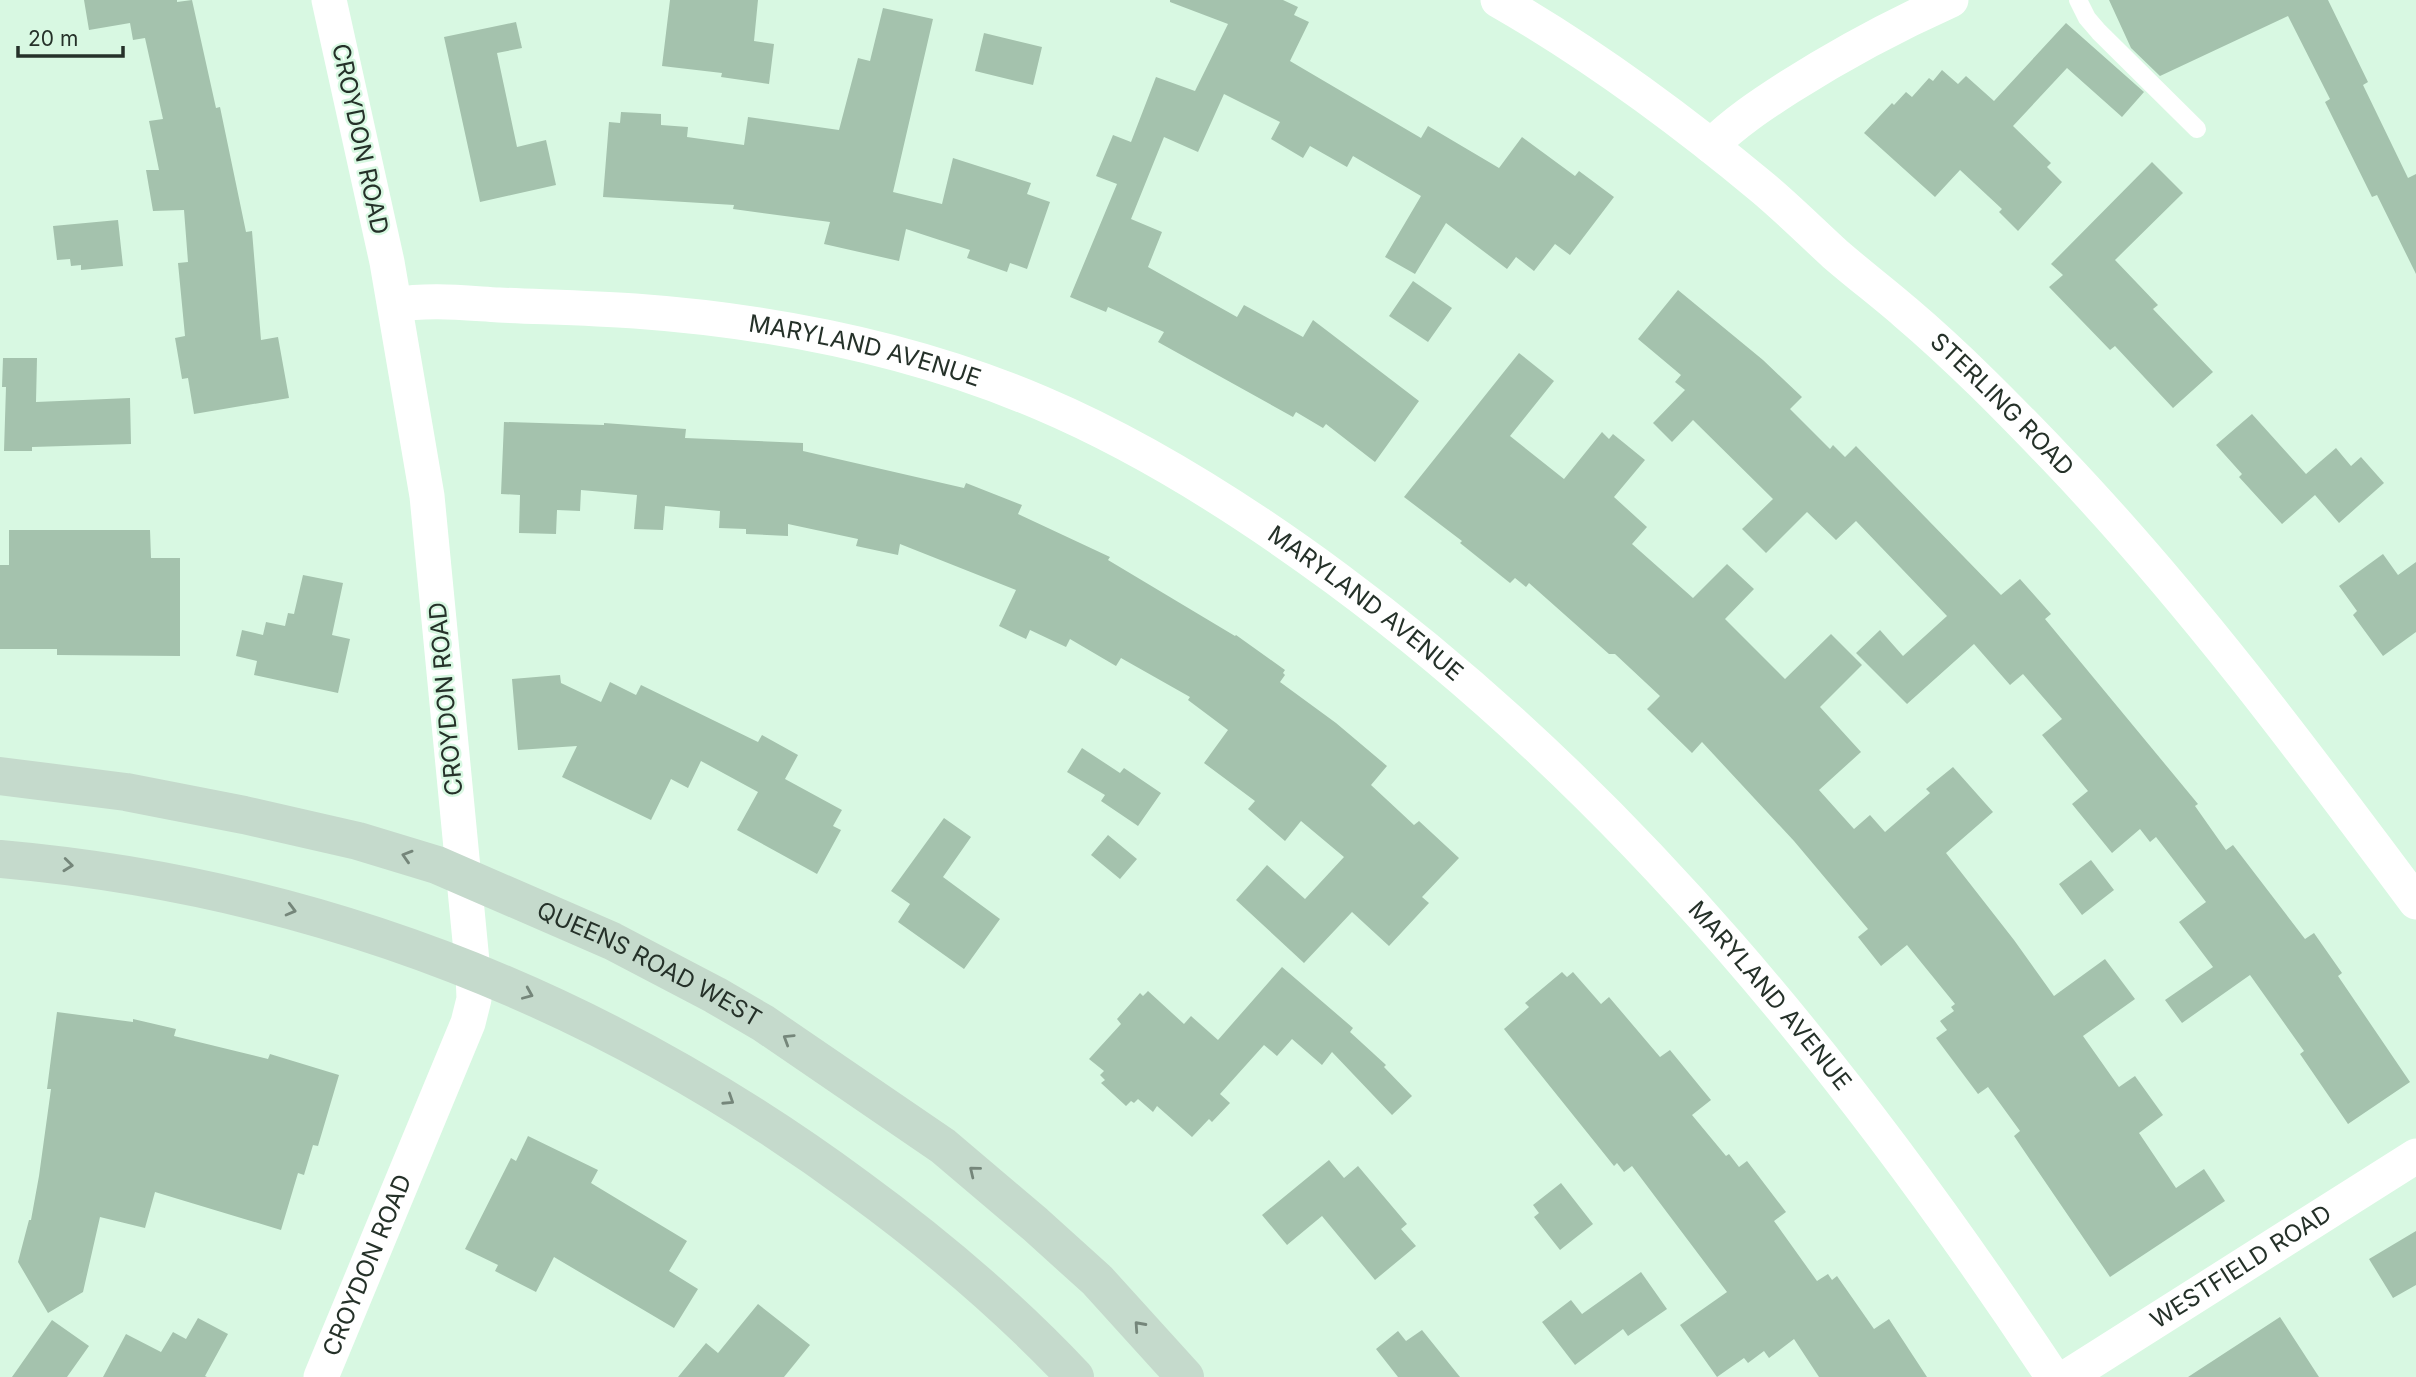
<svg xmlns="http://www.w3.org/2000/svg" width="2416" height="1377" font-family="Inter,sans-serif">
<rect width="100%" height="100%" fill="#d8f8e2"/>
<!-- building -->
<path fill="#a4c2ad" d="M84,0H177V2L192,0L216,108L220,107L246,232L252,231L261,340L278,337L289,398L194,414L188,378L182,379L175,338L185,336L178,263L188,262L184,210L153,211L146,170H159L149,121L163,119L145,38L133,40L130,23L89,30Z
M670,0H758L754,41L774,44L769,84L721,77L722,73L662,66Z
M1170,0H1283L1298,7L1294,15L1309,22L1290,61L1421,138L1428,126L1499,168L1522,137L1575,176L1579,171L1614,197L1570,255L1555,244L1534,271L1516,257L1507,269L1446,223L1415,274L1385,257L1421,196L1353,156L1347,167L1310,146L1303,158L1271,139L1280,122L1224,94L1198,152L1164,137L1131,219L1162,232L1148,267L1237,317L1244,305L1303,337L1313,320L1419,401L1375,462L1326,424L1323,428L1296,412L1293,417L1158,342L1164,332L1108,307L1106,312L1070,297L1117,184L1096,176L1113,135L1131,142L1156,77L1195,91L1228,24L1170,2Z
M2109,0H2328L2368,82L2363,85L2408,178L2416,174V274L2377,195L2372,197L2325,102L2330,99L2288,16L2160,76L2131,48Z
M883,8L933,19L893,192L942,204L953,158L1031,183L1027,194L1050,202L1027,269L1010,263L1007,272L967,258L970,250L906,229L899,261L824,244L830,222L733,209L734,205L603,197L609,122L620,123L621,112L661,114V125L688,127L687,137L744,145L748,117L839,130L858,58L870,61Z
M516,22L522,48L497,53L517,147L546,140L556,185L480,202L444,37Z
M2066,23L2144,92L2122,117L2067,68L2013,126L2051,163L2047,167L2062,182L2018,231L1999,212L2002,209L1960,170L1935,197L1864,133L1892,103L1894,105L1906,92L1912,97L1929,78L1933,81L1942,70L1958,84L1966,76L1994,101Z
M984,33L1042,47L1033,85L975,71Z
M2152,162L2183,193L2115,260L2158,305L2153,309L2213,372L2173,408L2115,346L2110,350L2049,287L2063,275L2051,264Z
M118,220L123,266L81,270V265L71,266L70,259L57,260L53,226Z
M1413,281L1452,308L1428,342L1389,316Z
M1678,290L1763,360L1802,397L1790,409L1830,449L1833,445L1845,457L1856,446L2001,595L2020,579L2051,614L2045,619L2198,804L2195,806L2226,850L2233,845L2305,939L2314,933L2342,973L2338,976L2410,1082L2348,1124L2300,1054L2304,1051L2250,975L2182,1023L2165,1000L2213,967L2179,922L2206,902L2156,837L2150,842L2140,829L2112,853L2072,804L2088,791L2042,735L2062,719L2023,674L2010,685L1974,644L1907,704L1856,653L1880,630L1903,656L1947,616L1856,521L1836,540L1807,512L1766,553L1742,529L1773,499L1693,420L1672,442L1653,423L1685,390L1675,382L1681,375L1638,339Z
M1519,353L1554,381L1510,436L1564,479L1602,432L1609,439L1613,434L1645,460L1614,497L1647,527L1632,544L1693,598L1727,564L1754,589L1725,619L1785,679L1831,634L1862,665L1820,707L1861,752L1819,790L1854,829L1870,815L1885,832L1930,793L1926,789L1953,767L1993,812L1946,853L2014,940L2054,996L2105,959L2135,999L2083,1036L2119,1087L2135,1076L2163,1115L2139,1133L2176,1188L2204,1169L2225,1201L2110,1277L2014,1136L2020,1131L1988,1087L1978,1094L1936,1038L1947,1030L1940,1021L1954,1011L1951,1007L1955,1004L1907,945L1881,966L1858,937L1868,929L1794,841L1702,742L1692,753L1647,709L1660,696L1615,654H1609L1529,583L1526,587L1515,578L1510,583L1460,543L1462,541L1404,497Z
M3,358H37L36,402L130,398L131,444L32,447V451H4L6,387H2Z
M2252,414L2306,474L2336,448L2351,466L2361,457L2384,483L2339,523L2315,495L2282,524L2239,477L2242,474L2216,445Z
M504,422L604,425V423L686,429L685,438L803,443V451L964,488L966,483L1022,505L1018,514L1110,557L1108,560L1235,636L1236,635L1285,670L1283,673L1285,675L1280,682L1336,723L1387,766L1371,785L1414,825L1419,821L1459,858L1422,897L1429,903L1389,946L1352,912L1304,963L1236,900L1267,865L1305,899L1344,857L1301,821L1285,841L1248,809L1255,801L1204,763L1228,730L1188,700L1190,697L1121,658L1116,666L1070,639L1066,647L1030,630L1026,639L999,626L1016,590L900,544L898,555L856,546L858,539L788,524V536L746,534V529L719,528L720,511L665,506L663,530L634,529L637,495L581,490L580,511L557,510L556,534L519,533L520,495L501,494Z
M9,530H150L151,558H180V656L57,655V649H0V565H9Z
M2383,554L2398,575L2416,562V632L2383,656L2353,615L2357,611L2339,586Z
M303,575L343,583L332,635L350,639L338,693L254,675L257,661L236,656L242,630L263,635L266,622L285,626L288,613L294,614Z
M560,675L561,683L601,702L610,682L636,695L641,685L758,742L762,735L798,755L785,779L842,810L833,826L841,830L817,874L737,830L758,792L701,761L688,788L671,779L651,820L562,777L577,746L518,750L512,679Z
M1082,748L1120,773L1124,768L1161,793L1138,826L1101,801L1105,795L1067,772Z
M944,818L971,837L943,877L1000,919L964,969L898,922L910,904L891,891Z
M1108,835L1137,859L1120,879L1091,855Z
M2091,860L2114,890L2082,915L2059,884Z
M1282,967L1353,1028L1350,1032L1386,1065L1384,1067L1412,1096L1392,1115L1332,1052L1322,1065L1292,1039L1277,1056L1264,1045L1220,1094L1230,1103L1212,1122L1209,1119L1192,1137L1157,1106L1153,1112L1138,1099L1134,1103L1131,1101L1126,1106L1101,1083L1105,1080L1100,1075L1104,1071L1089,1059L1121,1024L1117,1019L1140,993L1143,996L1148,991L1184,1024L1191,1016L1218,1040Z
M1562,972L1567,977L1573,972L1601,1004L1609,997L1660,1057L1670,1050L1711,1100L1692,1115L1726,1156L1729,1154L1739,1167L1747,1161L1786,1212L1774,1221L1817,1281L1828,1274L1832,1280L1837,1276L1874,1329L1889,1319L1927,1377H1819L1794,1339L1769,1358L1764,1351L1748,1363L1744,1358L1717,1377L1680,1325L1727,1292L1632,1166L1624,1172L1617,1163L1614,1166L1504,1029L1529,1007L1525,1003Z
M57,1012L133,1022V1019L176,1029L174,1036L268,1059L270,1054L339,1075L318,1146L313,1145L304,1175L298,1173L281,1230L155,1192L145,1228L100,1217L83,1292L48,1313L18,1262L29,1220H31L39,1176L51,1089H47Z
M528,1136L598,1170L591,1183L687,1241L669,1271L698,1289L674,1328L554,1257L536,1292L495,1271L498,1265L465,1249L511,1158L516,1161Z
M1329,1160L1344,1178L1358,1166L1407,1224L1401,1229L1416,1246L1375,1280L1322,1216L1287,1245L1262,1215Z
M1561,1183L1593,1224L1560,1250L1534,1217L1539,1213L1533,1205Z
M2416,1231V1285L2393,1298L2369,1259Z
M1641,1272L1667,1309L1628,1336L1623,1329L1575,1365L1542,1322L1571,1300L1582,1314Z
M758,1304L810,1345L784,1377H678L706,1343L718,1353Z
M2280,1317L2319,1377H2188Z
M198,1318L228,1334L205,1376L207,1377H103L126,1334L161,1352L173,1332L186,1339Z
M52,1320L89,1346L67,1377H12Z
M1422,1330L1460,1377H1398L1376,1349L1398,1331L1406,1341Z"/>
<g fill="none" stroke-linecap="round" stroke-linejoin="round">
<!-- lane -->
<path stroke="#fff" stroke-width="18" d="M2078,0L2087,18L2099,32L2197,129"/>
<!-- street -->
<g stroke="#fff" stroke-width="35">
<path id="s1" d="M1498,0C1592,54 1680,119 1763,188C1788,209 1811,232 1835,254C1858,274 1882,292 1905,312C1958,357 2007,407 2055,457C2187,595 2302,749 2416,902"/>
<path d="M1711,146C1734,123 1761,105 1789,87C1841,54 1895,25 1951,0"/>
<path id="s2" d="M395,305C429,299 464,303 499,305C544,307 590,308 635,311C772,321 914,349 1041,403C1147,448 1245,511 1337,579C1627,793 1856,1079 2053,1377"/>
<path id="s3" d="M321,1377L468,1023L474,999L473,972L427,496L387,262L329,0"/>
<path id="s4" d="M2067,1377L2416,1156"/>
</g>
<!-- secondary -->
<g stroke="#c5dacc" stroke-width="38">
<path id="s5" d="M0,776L126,792L244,815L358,841L437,865L612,941L715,995L763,1023L943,1146L1035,1224L1097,1280L1185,1377"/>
<path d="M0,859C318,887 602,999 858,1188C936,1245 1009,1307 1075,1377"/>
</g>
</g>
<!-- one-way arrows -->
<defs><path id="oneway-chevron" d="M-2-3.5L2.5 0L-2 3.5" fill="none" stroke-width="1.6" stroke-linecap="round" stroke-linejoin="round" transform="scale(1.75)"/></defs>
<g stroke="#75867a">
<use href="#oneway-chevron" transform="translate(407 856) rotate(-163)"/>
<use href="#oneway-chevron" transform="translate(68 865) rotate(6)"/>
<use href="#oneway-chevron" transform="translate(291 910) rotate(15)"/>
<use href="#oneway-chevron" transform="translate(528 994) rotate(23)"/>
<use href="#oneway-chevron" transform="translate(788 1039) rotate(-148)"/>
<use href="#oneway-chevron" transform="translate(729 1100) rotate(33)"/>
<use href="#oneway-chevron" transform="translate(974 1171) rotate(-141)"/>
<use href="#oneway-chevron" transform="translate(1139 1326) rotate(-132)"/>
</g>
<g text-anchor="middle" stroke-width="5" stroke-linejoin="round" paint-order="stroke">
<!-- street labels -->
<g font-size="24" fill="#253129" stroke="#d8f8e2">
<text transform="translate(360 139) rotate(78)" y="8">CROYDON ROAD</text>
<text dy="8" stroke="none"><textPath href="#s2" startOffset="474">MARYLAND AVENUE</textPath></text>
<text dy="8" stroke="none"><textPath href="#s1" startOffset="648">STERLING ROAD</textPath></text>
<text dy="8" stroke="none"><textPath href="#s2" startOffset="1041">MARYLAND AVENUE</textPath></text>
<text transform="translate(446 699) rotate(-95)" y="8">CROYDON ROAD</text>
<text dy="8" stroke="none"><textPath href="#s5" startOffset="681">QUEENS ROAD WEST</textPath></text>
<text dy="8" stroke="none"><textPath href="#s2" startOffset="1606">MARYLAND AVENUE</textPath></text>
<text dy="8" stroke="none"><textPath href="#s3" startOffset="121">CROYDON ROAD</textPath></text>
<text dy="8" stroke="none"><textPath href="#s4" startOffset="206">WESTFIELD ROAD</textPath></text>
</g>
</g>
<!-- scale -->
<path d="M18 46v10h105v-10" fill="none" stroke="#253129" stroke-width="3.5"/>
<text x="28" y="46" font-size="21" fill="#253129" stroke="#d8f8e2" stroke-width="5" paint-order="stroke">20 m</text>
</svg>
